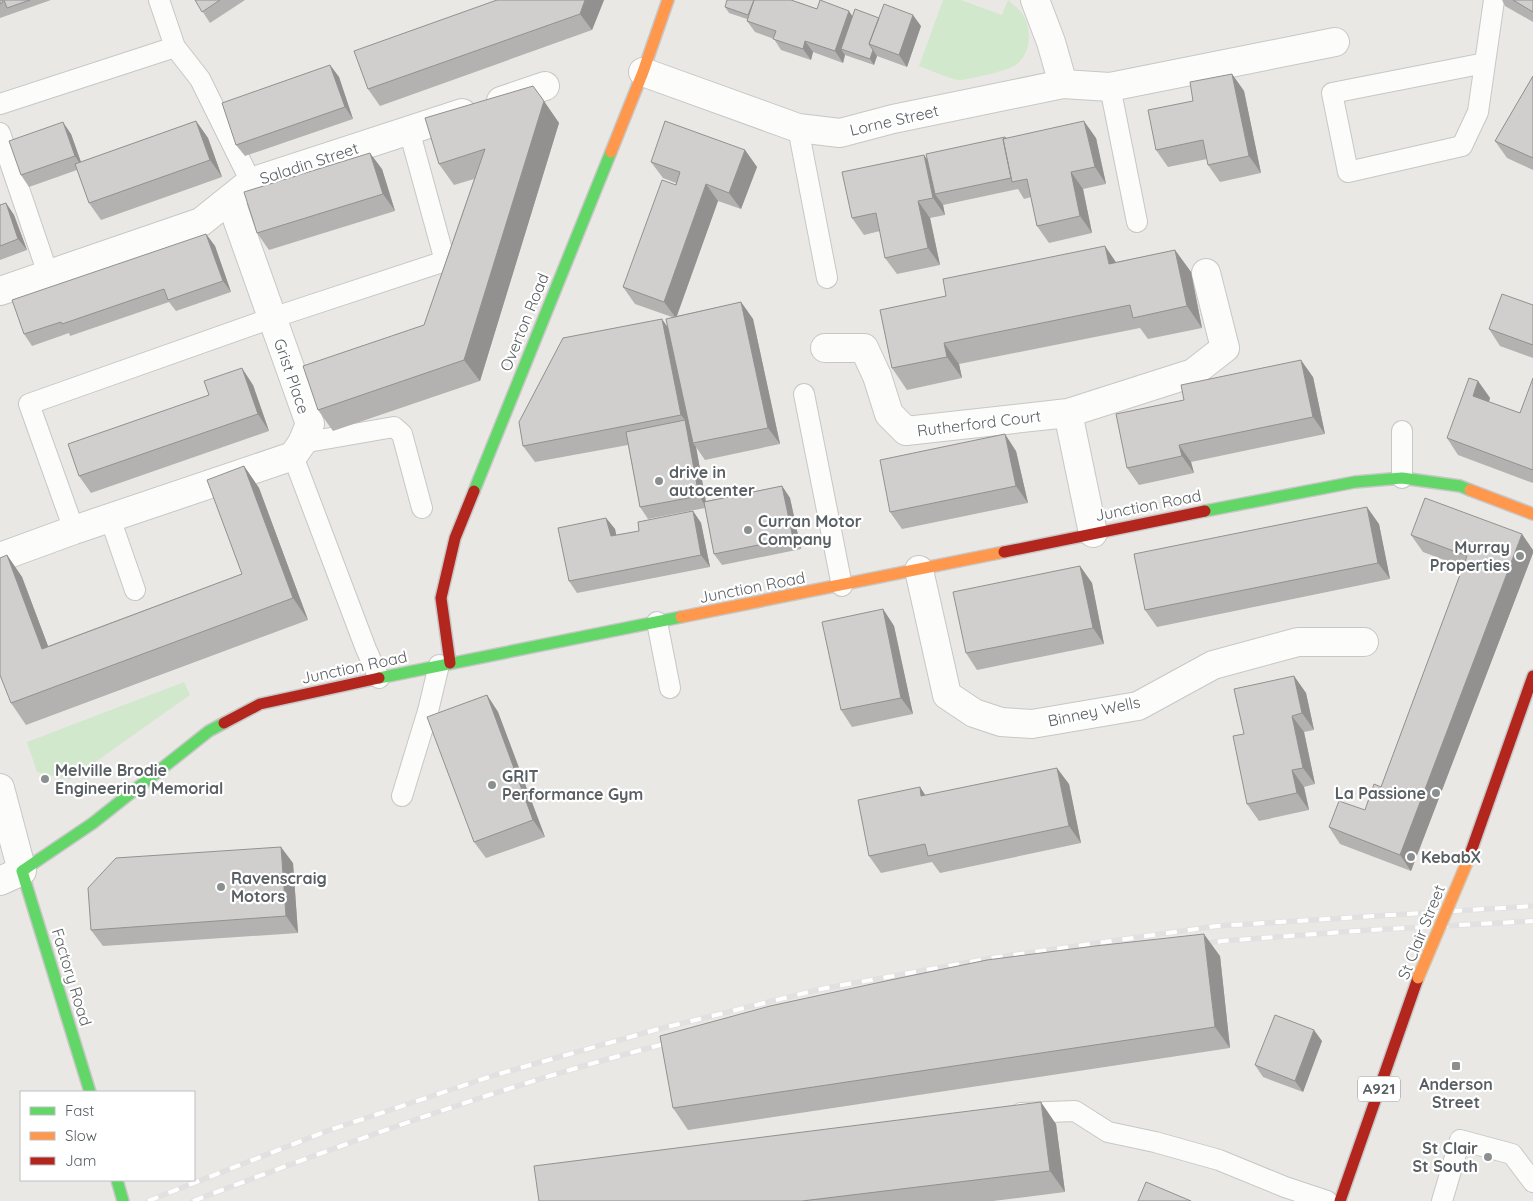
<svg xmlns="http://www.w3.org/2000/svg" width="1533" height="1201" font-family="Quicksand,sans-serif">
<rect width="100%" height="100%" fill="#eae8e4"/>
<!-- green -->
<path fill="#d2e8cd" d="M943,0H961L1002,15L1008,0C1012,4 1019,8 1022,13C1032,28 1032,53 1016,65C1009,70 968,80 960,80C951,80 928,69 919,66Z
M184,682L190,695L70,780L37,772L27,742Z"/>
<g fill="none" stroke-linecap="round" stroke-linejoin="round">
<!-- lane casing -->
<g stroke="#c7c7c7" stroke-width="22">
<path id="lane" d="M175,47L200,79L251,182
M1485,63L1332,93L1348,172L1462,146L1478,112L1494,0
M1110,87L1137,222
M0,104L175,47L159,0
M798,128L827,278
M0,133L48,274
M804,394L842,586
M302,443L394,427L402,434L422,508
M293,456L366,649L379,678
M1402,478V431
M110,518L135,590
M74,530L29,404L272,318L445,261L409,130
M657,622L670,688
M402,796L428,711L439,665
M1021,1113L1075,1111L1108,1132L1155,1142L1219,1160L1285,1187L1327,1201
M1442,1201L1460,1140L1512,1154L1533,1182"/>
</g>
<!-- street casing -->
<g stroke="#c7c7c7" stroke-width="30">
<path id="street" d="M1035,0L1051,42L1063,84
M643,72L798,128L840,133L893,119L1063,84L1110,87L1335,42
M501,101L545,86
M0,291L201,222L251,182L462,113
M825,348H864L877,376L889,414L906,431L1068,413L1193,373L1225,348L1206,273
M1068,413L1093,533
M0,557L74,530L293,456L302,443L310,424L230,199
M919,570L947,695L974,713L1001,722L1032,724L1138,706L1213,665L1298,642H1364
M0,788L22,871L0,881"/>
</g>
<!-- fast casing -->
<g stroke="#c7c7c7" stroke-width="14">
<path id="fast" d="M474,491L611,152
M1205,511L1355,482L1402,478L1460,486L1470,490
M379,678L681,617
M90,1092L22,871L93,823L209,731L224,723
M117,1180L123,1201"/>
</g>
<!-- slow casing -->
<g stroke="#c7c7c7" stroke-width="14">
<path id="slow" d="M611,152L643,72L668,0
M1470,490L1533,514
M681,617L1004,552"/>
</g>
<!-- jam casing -->
<g stroke="#c7c7c7" stroke-width="14">
<path id="jam" d="M1004,552L1205,511
M450,663L441,598L455,538L474,491
M224,723L260,704L379,678
M1468,860L1533,676
M1340,1201L1418,978"/>
</g>
<!-- lane -->
<use href="#lane" stroke="#fcfcfb" stroke-width="20"/>
<!-- street -->
<use href="#street" stroke="#fcfcfb" stroke-width="28"/>
<!-- fast -->
<use href="#fast" stroke="#63d668" stroke-width="11"/>
<!-- slow -->
<use href="#slow" stroke="#ff974d" stroke-width="11"/>
<!-- jam -->
<use href="#jam" stroke="#b3261e" stroke-width="11"/>
<!-- rail casing -->
<g stroke="#e2e1e1" stroke-width="5.5">
<path id="rail" d="M1196,945L1222,941L1370,930L1533,921
M148,1201L327,1131L495,1075L655,1030L821,989L992,958L1217,926L1533,906
M193,1201C351,1141 512,1082 676,1041"/>
</g>
<!-- rail -->
<use href="#rail" stroke="#fff" stroke-width="4" stroke-dasharray="11" stroke-linecap="butt"/>
<!-- slow-bridge casing -->
<g stroke="#d5c6af" stroke-width="14" stroke-linecap="butt">
<path id="slow-bridge" d="M1418,978L1468,860"/>
</g>
<!-- slow-bridge -->
<use href="#slow-bridge" stroke="#ff974d" stroke-width="11"/>
</g>
<!-- wall -->
<path fill="#b3b2b0" d="M0,0H51L0,18Z
M195,0H245L210,23Z
M497,0H604L592,30L380,106L368,89Z
M1502,0H1533V22L1505,6Z
M798,2L817,9L853,17L879,18L921,26L907,67L877,56L874,65L845,55L843,63L813,52L811,60L781,50L774,39L755,32L747,21V19L729,13L725,7Z
M330,65L339,77L353,119L245,156L236,145Z
M1232,74L1244,91L1261,173L1220,182L1208,165L1207,159L1168,167L1156,150L1193,101Z
M1533,76V170L1507,158L1495,141Z
M533,86L559,123L480,381L333,431L318,410L424,325L474,179L454,185L439,164Z
M196,121L208,138L222,177L101,220L89,203L77,170L29,187L21,175L71,134L81,162Z
M1006,138H1096L1106,184L1083,189L1092,233L1049,243L1037,226L1031,197L1024,199L1018,189L943,205L945,215L930,218L940,265L897,274L885,258L880,231L864,235L852,218L928,160Z
M745,150L757,167L741,209L718,201L677,316L741,302L753,319L780,444L705,460L696,447L706,501L782,486L790,498L801,549L722,565L714,554L705,508L648,519L640,507L628,445L535,462L523,446L668,327L672,317L635,304L623,287L676,183L663,178L651,162Z
M382,169L395,211L269,250L257,233Z
M6,203L14,215L27,250L0,260V205Z
M206,234L215,246L231,292L176,311L169,302L70,336L69,333L32,346L24,334Z
M1175,250L1191,272L1202,328L1148,339L1140,328L959,364L962,378L907,390L892,368L880,310Z
M1533,305V358L1500,346L1489,329Z
M1313,377L1325,434L1191,462L1194,473L1139,485L1127,468Z
M1533,378V483L1458,455L1447,438L1478,381L1490,398L1489,402L1520,413Z
M253,385L269,431L91,493L79,476L209,395Z
M1016,451L1028,503L902,529L890,512Z
M244,466L259,488L308,620L26,725L11,703L7,555L22,577L48,646L242,574Z
M693,511L701,523L710,567L577,593L569,581L606,518L615,529L616,535L639,531Z
M1379,524L1390,579L1157,627L1145,610Z
M1411,535L1533,550V553L1411,871L1340,844L1329,827L1365,810L1381,787L1463,567L1423,552Z
M1080,566L1092,583L1104,644L977,670L966,653Z
M883,609L894,626L913,714L852,727L841,710Z
M1294,676L1306,693L1314,730L1304,732L1315,784L1304,787L1309,810L1259,821L1247,804L1244,734Z
M487,695L498,712L545,837L486,858L474,842Z
M1069,784L1081,843L940,873L932,862L881,873L869,856L920,787L925,795Z
M293,863L298,933L103,946L91,930Z
M1220,956L1230,1048L688,1130L673,1108Z
M1322,1041L1303,1092L1263,1077L1255,1065Z
M1056,1124L1065,1192L993,1201H539Z"/>
<!-- shaded-wall -->
<path fill="#929190" d="M585,0H604L592,30L580,14Z
M849,11L857,23L841,49L845,55L843,63L835,51Z
M913,15L921,26L907,67L899,55Z
M805,41L813,52L811,60L803,49Z
M873,50L877,56L874,65L870,59Z
M330,65L339,77L353,119L345,107Z
M1232,74L1244,91L1261,173L1249,156Z
M544,101L559,123L480,381L464,360Z
M196,121L208,138L222,177L210,160Z
M1084,121L1096,138L1106,184L1095,167Z
M63,122L71,134L83,168L75,156Z
M745,150L757,167L741,209L729,193Z
M370,153L382,169L395,211L383,194Z
M924,155L936,172L935,194L943,205L945,215L933,198Z
M1071,172L1083,189L1092,233L1080,216Z
M706,184L718,201L676,318L664,302Z
M918,201L930,218L940,265L928,248Z
M6,203L14,215L27,250L18,239Z
M206,234L215,246L231,292L223,281Z
M1105,246L1120,268L1109,264Z
M1175,250L1191,272L1202,328L1187,306Z
M741,302L753,319L780,444L768,428Z
M662,319L674,336L693,443L696,447L707,508L699,496L685,420L681,415Z
M944,343L959,364L962,378L947,357Z
M1301,360L1313,377L1325,434L1313,417Z
M242,368L253,385L269,431L258,414Z
M1478,381L1490,398L1485,413L1473,396Z
M1005,434L1016,451L1028,503L1016,486Z
M1179,445L1191,462L1194,473L1182,456Z
M244,466L259,488L308,620L293,598Z
M782,486L790,498L801,549L793,538Z
M1367,507L1379,524L1390,579L1378,563Z
M693,511L701,523L710,567L701,555Z
M606,518L615,529L619,548L611,536Z
M1522,534L1533,550V553L1411,871L1400,855Z
M7,555L22,577L57,670L42,649Z
M1080,566L1092,583L1104,644L1093,628Z
M883,609L894,626L913,714L901,698Z
M1294,676L1306,693L1314,730L1302,713Z
M487,695L498,712L545,837L533,820Z
M1292,716L1304,732L1315,784L1303,768Z
M1057,768L1069,784L1081,843L1069,826Z
M1292,770L1304,787L1309,810L1297,793Z
M920,787L931,804L921,796Z
M281,847L293,863L298,933L286,916Z
M1204,934L1220,956L1230,1048L1215,1027Z
M1314,1030L1322,1041L1303,1092L1295,1081Z
M1041,1102L1056,1124L1065,1192L1050,1171Z"/>
<!-- building -->
<path fill="#d0cfcd" stroke="#929190" d="M0,0H2L3,2L0,4Z
M4,0H30L7,8Z
M195,0H220L202,12Z
M497,0H585L580,14L368,89L354,51Z
M727,0H754L748,15L725,7Z
M754,0H791L817,9L820,0L849,11L835,51L805,41L803,49L773,39L776,31L747,21Z
M1513,0H1533V12Z
M884,4L913,15L899,55L869,44Z
M855,9L879,18L869,44L873,50L870,59L841,49Z
M330,65L345,107L236,145L222,103Z
M1232,74L1249,156L1208,165L1203,140L1156,150L1148,110L1193,101L1190,82Z
M1533,76V158L1495,141Z
M533,86L544,101L464,360L318,410L303,366L424,325L485,149L439,164L425,118Z
M196,121L210,160L89,203L75,164Z
M665,121L745,150L729,193L706,184L664,302L623,287L662,180L676,185L680,172L651,162Z
M1084,121L1095,167L1071,172L1080,216L1037,226L1027,179L1012,182L1003,139Z
M63,122L75,156L21,175L9,141Z
M1005,137L1006,138L1003,139L1011,178L935,194L926,154Z
M370,153L383,194L257,233L244,192Z
M924,155L933,198L918,201L928,248L885,258L876,213L852,218L842,172Z
M6,203L18,239L0,246V205Z
M206,234L223,281L168,300L164,289L62,324L61,322L24,334L12,300Z
M1105,246L1109,264L1175,250L1187,306L1133,318L1130,305L944,343L947,357L892,368L880,310L946,296L943,279Z
M1502,294L1533,305V345L1489,329Z
M741,302L768,428L693,443L666,319Z
M662,319L681,415L523,446L519,422L563,338Z
M1301,360L1313,417L1179,445L1182,456L1127,468L1116,414L1184,400L1181,385Z
M242,368L258,414L79,476L68,444L209,395L204,381Z
M1469,378L1478,381L1473,396L1520,413L1533,378V470L1447,438Z
M685,420L699,496L640,507L626,432Z
M1005,434L1016,486L890,512L880,460Z
M244,466L293,598L11,703L0,675V558L7,555L42,649L242,574L207,480Z
M782,486L793,538L714,554L704,502Z
M1425,498L1522,534L1400,855L1329,827L1339,801L1365,810L1374,784L1381,787L1467,556L1411,535Z
M1367,507L1378,563L1145,610L1134,554Z
M693,511L701,555L569,581L558,528L606,518L611,536L639,531L638,522Z
M1080,566L1093,628L966,653L953,592Z
M883,609L901,698L841,710L822,622Z
M1294,676L1302,713L1292,716L1303,768L1292,770L1297,793L1247,804L1233,736L1244,734L1234,689Z
M487,695L533,820L474,842L427,717Z
M1057,768L1069,826L928,856L925,844L869,856L858,800L920,787L921,796Z
M281,847L286,916L91,930L88,888L116,858Z
M1204,934L1215,1027L673,1108L660,1036L770,1006L895,979L987,960L1095,946Z
M1275,1015L1314,1030L1295,1081L1255,1065Z
M1041,1102L1050,1171L802,1201H539L534,1166Z
M1146,1182L1191,1201H1138Z"/>
<!-- markers -->
<g fill="#8c8f90" stroke="#fff" stroke-width="2">
<circle cx="659" cy="481" r="5"/>
<circle cx="748" cy="530" r="5"/>
<circle cx="1520" cy="556" r="5"/>
<circle cx="45" cy="779" r="5"/>
<circle cx="492" cy="785" r="5"/>
<circle cx="1436" cy="793" r="5"/>
<circle cx="1411" cy="857" r="5"/>
<circle cx="221" cy="887" r="5"/>
<rect x="1451" y="1061" width="10" height="10" rx="2.5"/>
<circle cx="1488" cy="1157" r="5"/>
</g>
<g text-anchor="middle" stroke-width="4.5" stroke-linejoin="round" paint-order="stroke">
<!-- shield labels -->
<rect fill="#fff" stroke="#8b8f92" stroke-width="1" x="1358" y="1076.5" width="42" height="25" rx="4"/>
<g font-size="15" font-weight="bold" fill="#595f63">
<text x="1379" y="1094">A921</text>
</g>
<!-- street labels -->
<g font-size="16" fill="#595f63" stroke="#fff">
<text transform="translate(894 120) rotate(-13)" y="6">Lorne Street</text>
<text transform="translate(309 163) rotate(-18)" y="6">Saladin Street</text>
<text transform="translate(524 322) rotate(-68)" y="6">Overton Road</text>
<text transform="translate(292 376) rotate(71)" y="6">Grist Place</text>
<text transform="translate(979 423) rotate(-7)" y="6">Rutherford Court</text>
<text transform="translate(1148 505) rotate(-11)" y="6">Junction Road</text>
<text transform="translate(752 587) rotate(-11)" y="6">Junction Road</text>
<text transform="translate(354 667) rotate(-12)" y="6">Junction Road</text>
<text transform="translate(1094 711) rotate(-12)" y="6">Binney Wells</text>
<text transform="translate(1421 932) rotate(-68)" y="6">St Clair Street</text>
<text transform="translate(72 977) rotate(73)" y="6">Factory Road</text>
</g>
<!-- poi labels -->
<g font-size="16" font-weight="bold" fill="#595f63" stroke="#fff" text-anchor="start">
<text x="669" y="478">drive in<tspan x="669" dy="18">autocenter</tspan></text>
<text x="758" y="527">Curran Motor<tspan x="758" dy="18">Company</tspan></text>
<text x="1510" y="553" text-anchor="end">Murray<tspan x="1510" dy="18">Properties</tspan></text>
<text x="55" y="776">Melville Brodie<tspan x="55" dy="18">Engineering Memorial</tspan></text>
<text x="502" y="782">GRIT<tspan x="502" dy="18">Performance Gym</tspan></text>
<text x="1426" y="799" text-anchor="end">La Passione</text>
<text x="1421" y="863">KebabX</text>
<text x="231" y="884">Ravenscraig<tspan x="231" dy="18">Motors</tspan></text>
<text x="1456" y="1090" text-anchor="middle">Anderson<tspan x="1456" dy="18">Street</tspan></text>
<text x="1478" y="1154" text-anchor="end">St Clair<tspan x="1478" dy="18">St South</tspan></text>
</g>
</g>
<!-- legend -->
<rect x="20" y="1091" width="175" height="90" fill="#ffffff" stroke="#bdbfc1"/>
<rect x="30" y="1107" width="25" height="8" fill="#63d668" stroke="#bdbfc1"/>
<text x="65" y="1116" font-size="15" fill="#595f63">Fast</text>
<rect x="30" y="1132" width="25" height="8" fill="#ff974d" stroke="#bdbfc1"/>
<text x="65" y="1141" font-size="15" fill="#595f63">Slow</text>
<rect x="30" y="1157" width="25" height="8" fill="#b3261e" stroke="#bdbfc1"/>
<text x="65" y="1166" font-size="15" fill="#595f63">Jam</text>
</svg>
